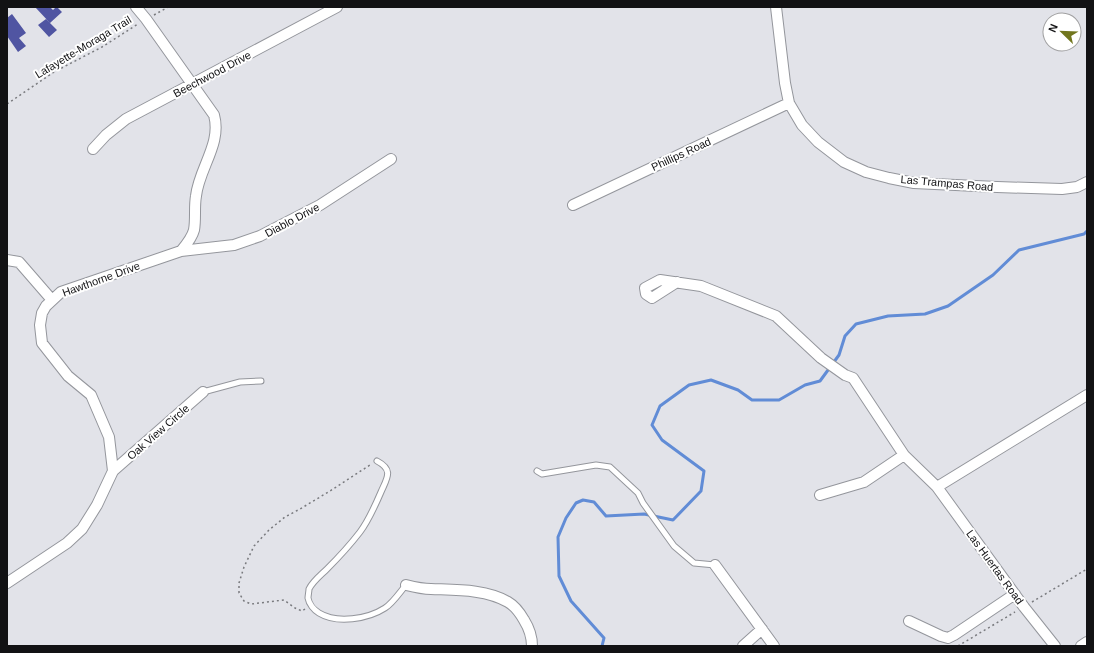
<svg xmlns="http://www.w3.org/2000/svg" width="1094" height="653" font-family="Helvetica,sans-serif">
<rect width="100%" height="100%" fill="#e2e3e9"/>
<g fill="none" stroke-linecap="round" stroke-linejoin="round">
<!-- stream -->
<path stroke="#618cd6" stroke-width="3" d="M602,646L604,638L571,601L559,576L558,537L566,518L576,503L583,500L594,502L606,516L644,514L673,520L701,491L704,471L662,440L652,425L660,406L689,385L711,380L738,390L752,400H779L805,385L820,381L839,355L845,336L856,324L888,316L925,314L948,306L993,275L1019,250L1084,234L1087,231"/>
</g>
<!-- building -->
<path fill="#5055a2" d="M35,7H50L53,10L56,7H57L62,12L50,23Z
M12,14L26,33L19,38L26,46L18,52L7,36V18Z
M46,19L57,30L49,37L38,25Z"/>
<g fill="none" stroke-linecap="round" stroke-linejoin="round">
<!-- lane casing -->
<g stroke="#94969c" stroke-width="7">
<path id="lane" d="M203,392L240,382L261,381
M377,461C394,470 387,478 381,492C375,506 369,520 360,532C350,545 339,557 327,569C321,575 313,581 309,589C309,591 308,596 308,598C309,604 314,610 319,613C337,624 368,619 385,608C393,603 400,592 406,585
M537,471L542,474L596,465L610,467L638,493L643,503L674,546L694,563L715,565"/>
</g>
<!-- street casing -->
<g stroke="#94969c" stroke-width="12">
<path id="street" d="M136,7L146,19L214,115C222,144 199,168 196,196C194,207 196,219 194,230C192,238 186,245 181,251
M776,7L785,83L789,103L802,125L818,142L844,162L866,172L889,178L914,183L997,187L1062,189L1077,187L1087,182
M93,149L106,135L126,119L337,7
M573,205L789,103
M7,260L19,262L52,300
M677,282L652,298L646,294L645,288L660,280L701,286L776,316L821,358L845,375L853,378L904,455L937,487L1024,607L1055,646
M113,471L203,392
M937,487L1087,395
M820,495L864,482L904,455
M715,565L774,646
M7,583L67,543L82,529L97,505L113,471L109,437L91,395L68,376L42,343L40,325L42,313L46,306L61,292L181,251L234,245L260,236L320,205L391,159
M406,585C414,587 422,589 431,589C455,590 486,589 508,602C515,606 520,613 524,620C529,628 532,637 532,646
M909,621L941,636L948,638L954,635L1015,594
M743,646L762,629
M1081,646L1087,642"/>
</g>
<!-- path -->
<path stroke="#797a7e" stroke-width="1.5" stroke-dasharray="2 3" stroke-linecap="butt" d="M154,15L168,7
M7,104L54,72L102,47L138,24
M1032,602L1087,569
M305,609L302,611L295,608L284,600L251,604L244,601L239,593V583L244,567L254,546L269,530L285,517L300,509L330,491L370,465
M958,646L1015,612"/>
<!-- lane -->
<use href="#lane" stroke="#fff" stroke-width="5"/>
<!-- street -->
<use href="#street" stroke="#fff" stroke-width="10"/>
</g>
<g text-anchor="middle" stroke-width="4" stroke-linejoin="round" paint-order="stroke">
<!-- street labels -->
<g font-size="11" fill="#121214" stroke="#fff">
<text transform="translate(83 47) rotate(-31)" y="4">Lafayette-Moraga Trail</text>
<text transform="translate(212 74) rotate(-28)" y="4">Beechwood Drive</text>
<text transform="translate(681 154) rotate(-25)" y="4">Phillips Road</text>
<text transform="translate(947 183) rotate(5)" y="4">Las Trampas Road</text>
<text transform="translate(292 220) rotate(-28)" y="4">Diablo Drive</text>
<text transform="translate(101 279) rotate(-20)" y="4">Hawthorne Drive</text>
<text transform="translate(158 432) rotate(-41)" y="4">Oak View Circle</text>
<text transform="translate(995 567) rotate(54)" y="4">Las Huertas Road</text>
</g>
</g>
<!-- border -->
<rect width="1094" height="653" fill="none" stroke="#121214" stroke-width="16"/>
<!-- north arrow -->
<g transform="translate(1062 32) rotate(293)"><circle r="19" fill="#ffffff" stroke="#a0a0a1"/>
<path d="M0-3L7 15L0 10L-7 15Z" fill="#71761e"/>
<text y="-6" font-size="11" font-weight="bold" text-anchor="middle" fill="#121214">N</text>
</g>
</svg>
